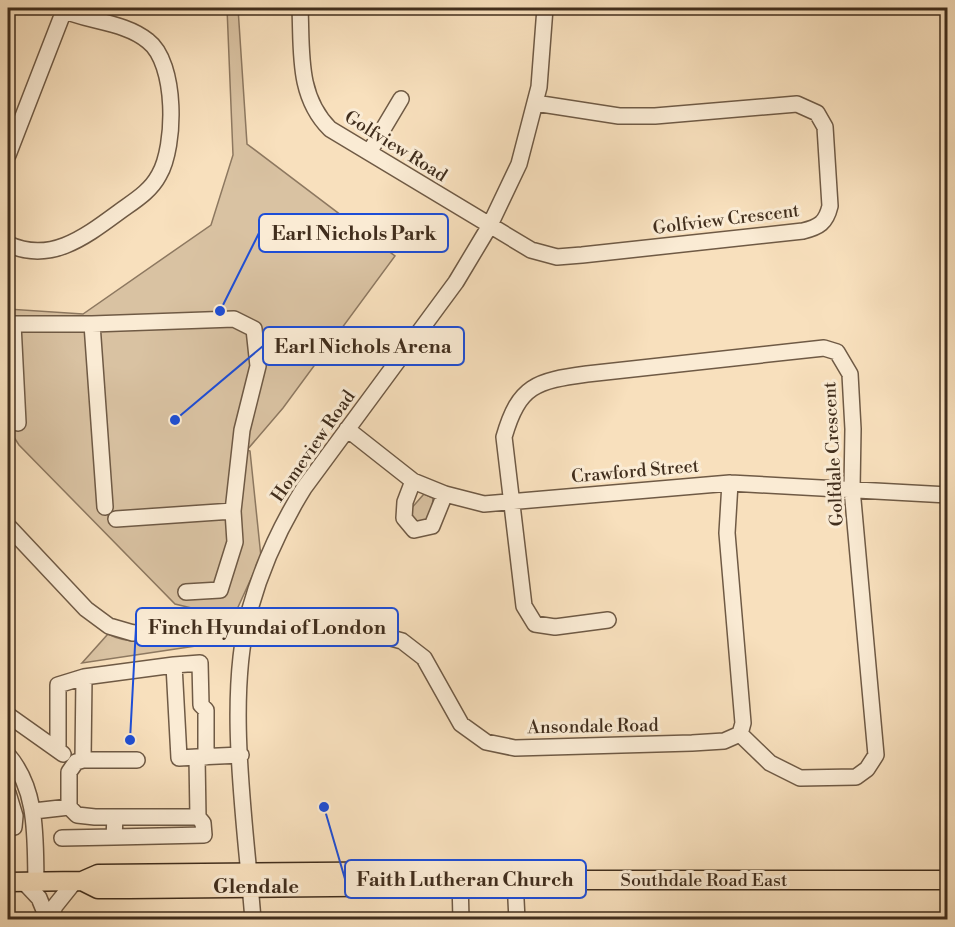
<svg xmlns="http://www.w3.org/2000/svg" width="955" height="927" font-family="'Libre Bodoni',serif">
<rect width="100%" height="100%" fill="#f8e0bd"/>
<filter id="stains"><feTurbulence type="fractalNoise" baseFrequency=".00333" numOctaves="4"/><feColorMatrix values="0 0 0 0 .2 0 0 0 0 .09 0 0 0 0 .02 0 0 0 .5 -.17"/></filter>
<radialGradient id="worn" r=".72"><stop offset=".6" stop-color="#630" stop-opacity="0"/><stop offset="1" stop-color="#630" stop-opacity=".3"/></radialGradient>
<!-- green -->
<path fill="#d9c2a2" stroke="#8d7860" stroke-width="1.5" d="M227,8H238L247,144L395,256L283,408L247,450L250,451L261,557L233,618L175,604L19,445L8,428V309L83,314L211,225L233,155Z
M424,494L433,498L431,520L416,525L409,511Z
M108,634C147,654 189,626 230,638L229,641L82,663Z"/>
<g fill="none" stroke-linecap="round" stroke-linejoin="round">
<!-- minor casing -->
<g stroke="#6f5a45" stroke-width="18">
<path id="minor" d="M300,8C302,52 297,96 330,129L531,250L557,257L582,255L803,231C819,227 826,223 830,206L825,127L817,113L797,104L655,116H619L535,103
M370,151L401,99
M8,155L65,8
M8,244C50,264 85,237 119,212C134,201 150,192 159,175C176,146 177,63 148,41C124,21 86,22 58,8
M92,324L234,319L254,329L258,366L242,430L233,511
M18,423L13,324H92L105,507
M347,429L413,481L445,494L484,504L730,483L948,495
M413,481L405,502L404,518L414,530L432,526L445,494
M116,519L233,511L235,542L220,590L186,592
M8,526L86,609L109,626L133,633L203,627L245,633L380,635L402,641L424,658L461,724L486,742L515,748L692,743L724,741L740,734L743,723L727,533L730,483
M608,620L555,627L535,624L524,606L504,437C519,385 536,381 587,374L824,348L837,352L850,374L853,429L852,489L876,755L867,769L856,777L800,778L770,763L740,734
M8,715L63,754
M58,750V685L84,677
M8,755C38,790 35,838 36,881
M197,757L179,758L174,665L200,663L201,705L206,710V757
M83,760H137
M8,793L15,816L14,827L8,828
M69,807V772L76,762L83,760L84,677L174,665
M34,811L69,807L77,815L95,817H198L197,757L241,755
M115,817L114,837L204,835L203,823L198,817
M62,838L114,837
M460,880L461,920
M515,880L517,920
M23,881L39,898L48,920
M50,920L55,906L75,881
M253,920C246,826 225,698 250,609C262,566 281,525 304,488L456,282L489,227L519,164L539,87L545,8"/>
</g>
<!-- major casing -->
<g stroke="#412e1d" stroke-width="21">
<path id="major" d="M82,881L98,889H128L435,886L460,880H948
M8,882L82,881L98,874L436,871L460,880"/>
</g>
<!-- minor -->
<use href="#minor" stroke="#faebd4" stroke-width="15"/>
<!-- major -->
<use href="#major" stroke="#f8e0bd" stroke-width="18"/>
</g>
<g text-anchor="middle" stroke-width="6" stroke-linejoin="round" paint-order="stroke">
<!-- street labels -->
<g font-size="18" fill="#412e1d" stroke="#faebd4">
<text transform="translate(396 146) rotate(32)" y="6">Golfview Road</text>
<text transform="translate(726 219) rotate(-7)" y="6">Golfview Crescent</text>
<text transform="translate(313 446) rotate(-55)" y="6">Homeview Road</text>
<text transform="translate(833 454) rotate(-93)" y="6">Golfdale Crescent</text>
<text transform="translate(635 471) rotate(-5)" y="6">Crawford Street</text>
<text transform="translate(593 726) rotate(-1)" y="6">Ansondale Road</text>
<text x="704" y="886">Southdale Road East</text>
</g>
<!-- neighbourhood labels -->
<g font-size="20" font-weight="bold" fill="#412e1d" stroke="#faebd4">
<text x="256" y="893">Glendale</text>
</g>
</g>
<!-- callouts -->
<path fill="none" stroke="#1d4ed8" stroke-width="2" d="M220 311L259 233M175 420L263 346M130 740L136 627M324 807L345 879"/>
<g fill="#1d4ed8" stroke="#faebd4" stroke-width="2">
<circle cx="220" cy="311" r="6"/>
<circle cx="175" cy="420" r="6"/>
<circle cx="130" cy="740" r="6"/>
<circle cx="324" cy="807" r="6"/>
</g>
<g fill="#faebd4" stroke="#1d4ed8" stroke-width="2">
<rect x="259" y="214" width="189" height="38" rx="6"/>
<rect x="263" y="327" width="201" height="38" rx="6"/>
<rect x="136" y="608" width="262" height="38" rx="6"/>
<rect x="345" y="860" width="241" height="38" rx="6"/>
</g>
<g font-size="20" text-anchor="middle" font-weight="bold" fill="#412e1d">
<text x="354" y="240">Earl Nichols Park</text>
<text x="363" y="353">Earl Nichols Arena</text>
<text x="267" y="634">Finch Hyundai of London</text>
<text x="465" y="886">Faith Lutheran Church</text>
</g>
<!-- margin -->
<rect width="955" height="927" fill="none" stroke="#f8e0bd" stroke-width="30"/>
<rect x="9" y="9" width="937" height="909" fill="none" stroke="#412e1d" stroke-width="3"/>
<rect x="15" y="15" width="925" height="897" fill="none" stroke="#412e1d" stroke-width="1.5"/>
<rect width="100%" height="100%" filter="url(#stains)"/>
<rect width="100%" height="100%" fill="url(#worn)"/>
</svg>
